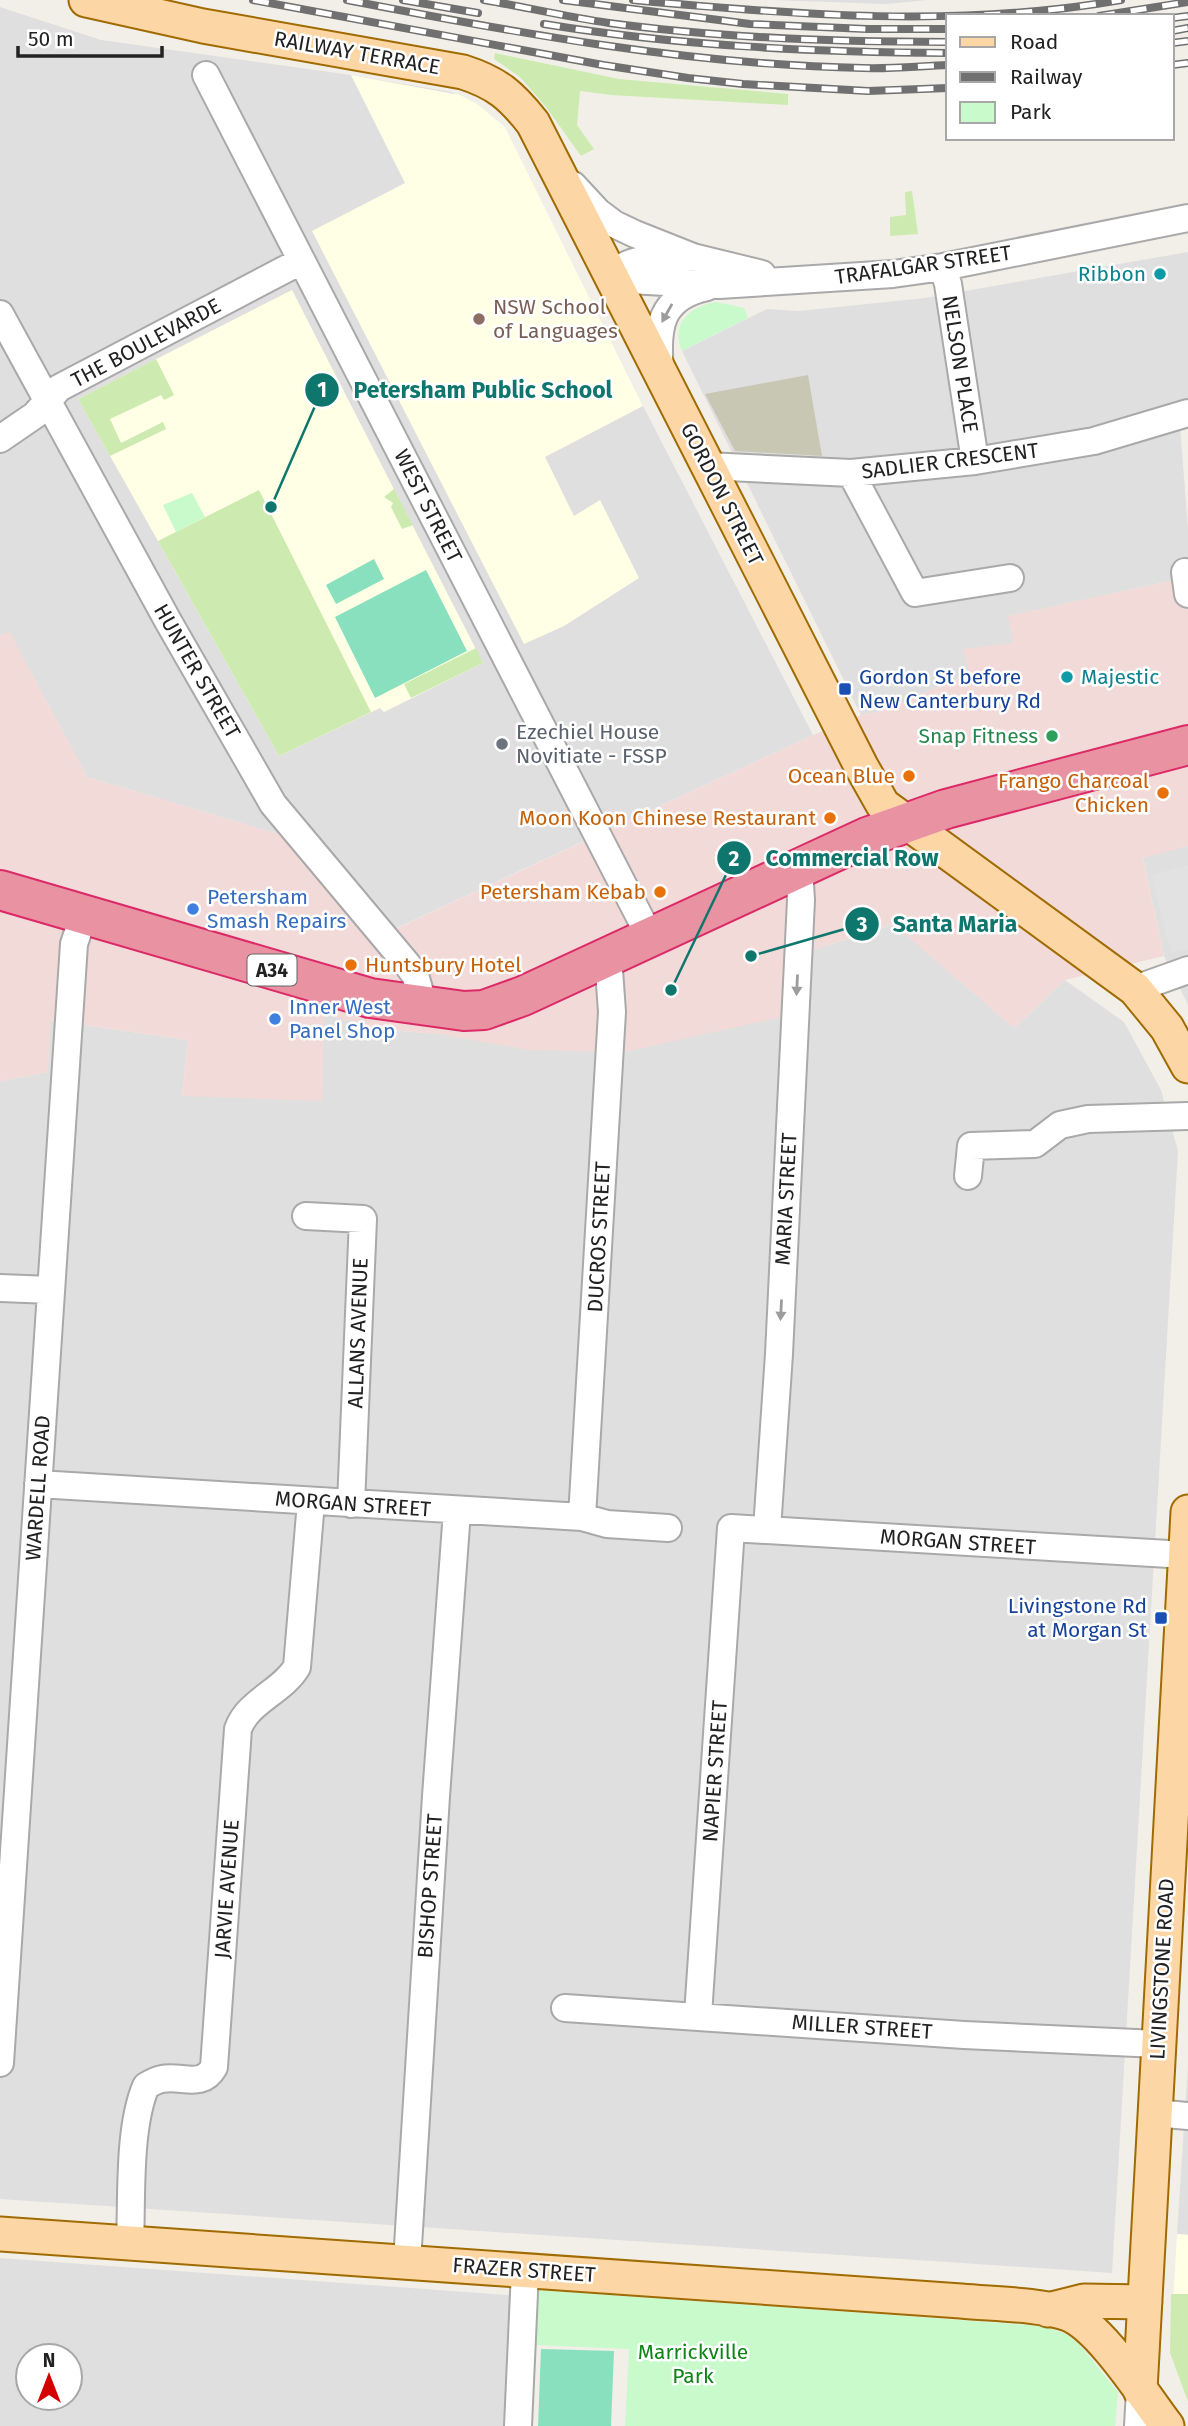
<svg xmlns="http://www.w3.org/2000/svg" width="1188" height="2426" font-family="'Fira Sans',sans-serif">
<rect width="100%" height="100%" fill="#f2efe9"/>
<!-- residential -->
<path fill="#e0dfdf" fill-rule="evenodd" d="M773,0H928L886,4Z
M0,7L101,40L351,75L452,92L505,127L643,406L813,735L390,931L318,846L87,777L9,632L0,636Z
M1188,252V423L1180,426L1188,528V577L1009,616L1014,643L969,674L882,711L861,715L682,351L767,309L799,311L925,298Z
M1188,846V1005L1164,956L1143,857Z
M894,924L1014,1028L1065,980L1124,1022L1161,1090L1178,1151L1112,2273L0,2199V1081L48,1072L49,1020L188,1040L182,1095L324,1014L379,1029L438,1034L813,950Z
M1188,2064V2235L1177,2234Z
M0,2258L535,2297L529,2426H0ZM28,2356H70V2398H28Z"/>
<!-- commercial -->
<path fill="#f2dad9" d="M1188,577V846L1143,858L1164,956L1065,980L1014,1028L893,924L813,950L810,1011L623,1052L529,1050L438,1034L379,1029L324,1014L322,1101L182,1096L188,1040L50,1020L48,1072L0,1081V636L9,631L87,777L318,846L391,931L813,735L861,715L882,711L969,674L963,649L1013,643L1008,616Z"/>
<!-- education -->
<path fill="#ffffe5" d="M351,75L460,95L477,104L505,127L643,406L545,457L574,516L600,500L639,578L564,626L524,644L312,231L405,183Z
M292,290L483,663L384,712L380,708L279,756L78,399Z
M1177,2234L1188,2235V2402L1170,2353Z"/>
<!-- construction -->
<path fill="#c7c7b4" d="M808,375L822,456L735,451L705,394Z"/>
<!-- grass -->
<path fill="#cdebb0" d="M495,53L619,79L788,94V105L611,95L580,91L577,125L594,149L581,156L546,107L520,77L494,59Z
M912,191L918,234L890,236V217L906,215L905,192Z
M156,359L174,395L164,400L161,395L110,419L121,443L163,422L166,429L110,456L78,399Z
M394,489L413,525L402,529L391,507L393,503L384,497Z
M259,490L371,712L279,756L158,541Z
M476,648L483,663L411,698L404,684Z
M1171,2294H1188V2402L1170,2353Z"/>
<!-- park -->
<path fill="#c8facc" d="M716,302L744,308L748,318L682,351C670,324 690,306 716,302Z
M192,493L205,517L176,532L163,505Z
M540,2290L1044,2326L1066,2334L1079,2344L1118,2392L1115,2426H625L629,2349L534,2345L537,2293Z"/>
<!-- pitch -->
<path fill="#88e0be" d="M374,559L384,579L336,604L326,585Z
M426,570L467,651L375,698L335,617Z
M541,2349L614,2351L611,2426H538Z"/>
<!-- parking -->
<path fill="#e2e2e2" d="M1188,865V949L1171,953L1151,875Z"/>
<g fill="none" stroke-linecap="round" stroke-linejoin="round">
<!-- minor casing -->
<g stroke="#a9a9a9" stroke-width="30">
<path id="minor" d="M206,75L650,937
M573,185L598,212L614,224L635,234L693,257L762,274
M693,257C669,259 622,254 612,279L719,285L893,274L943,267L1188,218
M943,267L948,284L975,461
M0,314L168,621L273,804L407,964L415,975L424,1006
M660,370C656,327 660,297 707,287
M0,439L35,415L59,388L301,261
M707,466L851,473L975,461L1094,441L1188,413
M851,473L915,593L1010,578
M1185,572L1188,594
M1135,989L1188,970
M968,1176L971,1146L1035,1144L1060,1125L1088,1119L1188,1116
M306,1216L363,1219L351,1504
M0,1288L51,1290
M38,1484L582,1517L607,1524L668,1528
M582,1517L612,1012L608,956
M767,1529L779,1354L801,900L799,868
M565,2008L964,2035L1158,2044
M698,2015L731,1528L1186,1555
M0,2063L74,944L84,914
M1155,2113L1188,2116
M130,2244C132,2198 128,2128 146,2086C151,2083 156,2080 162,2079C182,2075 202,2089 214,2067L238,1729C248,1701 282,1692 297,1667L311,1502
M407,2262L436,1796L457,1511
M518,2426L525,2271
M1138,2426L1140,2390"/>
</g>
<!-- major casing -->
<g stroke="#a06b00" stroke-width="37">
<path id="major" d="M86,0L203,26L463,72C497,83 511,95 533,123L861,766L883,805L1135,989L1167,1028L1188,1066
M0,2234L961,2301C992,2304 1039,2304 1068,2314C1101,2327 1144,2396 1167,2426
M1048,2310L1084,2301L1145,2302
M1140,2390L1188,1512"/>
</g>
<!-- highway casing -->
<g stroke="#dc2a67" stroke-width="42">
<path id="highway" d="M0,890L370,998L464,1011L484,1010L523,996L867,837L946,809L1188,745"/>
</g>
<!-- minor -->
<use href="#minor" stroke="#fff" stroke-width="26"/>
<!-- major -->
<use href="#major" stroke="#fcd6a4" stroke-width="33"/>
<!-- highway -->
<use href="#highway" stroke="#e892a2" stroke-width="38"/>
<!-- rail casing -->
<g stroke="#707070" stroke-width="8">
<path id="rail" d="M253,0L603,65L688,78L743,84L868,91L948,88
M347,0C517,33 690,65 863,68C891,69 920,66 948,65
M403,0L478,13
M484,0C525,7 567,17 609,23C721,38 835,42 948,42
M563,0L750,24L867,29H948
M633,0C796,15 960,28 1121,0
M1099,16L1188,2
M1172,18L1188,16
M544,24C678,46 813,52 948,53
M1172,31L1188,28
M1172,43L1188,41
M1172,65L1188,63"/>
</g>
<!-- rail -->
<use href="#rail" stroke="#fff" stroke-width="5" stroke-dasharray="16" stroke-linecap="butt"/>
</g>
<!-- one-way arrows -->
<defs><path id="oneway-solid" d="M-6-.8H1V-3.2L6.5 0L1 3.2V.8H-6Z" transform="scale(1.75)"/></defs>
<g fill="#9c9c9c">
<use href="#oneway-solid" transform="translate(667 313) rotate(119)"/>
<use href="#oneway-solid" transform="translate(797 985) rotate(93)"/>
<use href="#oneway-solid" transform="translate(781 1310) rotate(93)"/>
</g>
<!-- markers -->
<g fill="#0f9aa8" stroke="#fff" stroke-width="2.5">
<circle cx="1160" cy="274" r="7"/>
<circle cx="1067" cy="677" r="7"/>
</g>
<circle fill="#8d6e63" stroke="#fff" stroke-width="2.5" cx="479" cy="319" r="7"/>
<g fill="#1a4fb4" stroke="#fff" stroke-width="2.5">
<rect x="838" y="682" width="14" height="14" rx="3.5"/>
<rect x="1154" y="1611" width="14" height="14" rx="3.5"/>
</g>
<circle fill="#2e9e5b" stroke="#fff" stroke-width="2.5" cx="1052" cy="736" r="7"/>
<circle fill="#6b7280" stroke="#fff" stroke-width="2.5" cx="502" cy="744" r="7"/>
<g fill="#e8710a" stroke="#fff" stroke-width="2.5">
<circle cx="909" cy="776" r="7"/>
<circle cx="1163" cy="793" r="7"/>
<circle cx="830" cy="818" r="7"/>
<circle cx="660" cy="892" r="7"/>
<circle cx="351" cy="965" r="7"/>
</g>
<g fill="#3f7fe0" stroke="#fff" stroke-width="2.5">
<circle cx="193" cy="909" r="7"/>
<circle cx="275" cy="1019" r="7"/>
</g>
<g text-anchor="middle" stroke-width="5" stroke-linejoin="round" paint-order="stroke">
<!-- shield labels -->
<rect fill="#fff" stroke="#646464" stroke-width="2" x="247.5" y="954.5" width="49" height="31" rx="5"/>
<g font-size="19" font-weight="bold" fill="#222">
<text x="272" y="977">A34</text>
</g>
<!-- street labels -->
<g font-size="21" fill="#222" stroke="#fff">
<text transform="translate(357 53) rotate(10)" y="7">RAILWAY TERRACE</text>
<text transform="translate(923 265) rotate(-8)" y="7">TRAFALGAR STREET</text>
<text transform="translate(146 343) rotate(-28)" y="7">THE BOULEVARDE</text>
<text transform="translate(960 364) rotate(81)" y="7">NELSON PLACE</text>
<text transform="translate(950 461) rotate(-7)" y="7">SADLIER CRESCENT</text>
<text transform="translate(722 494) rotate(63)" y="7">GORDON STREET</text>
<text transform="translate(428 506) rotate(63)" y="7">WEST STREET</text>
<text transform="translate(197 671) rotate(60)" y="7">HUNTER STREET</text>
<text transform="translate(786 1199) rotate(-87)" y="7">MARIA STREET</text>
<text transform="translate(599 1237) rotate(-87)" y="7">DUCROS STREET</text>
<text transform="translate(358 1333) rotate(-88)" y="7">ALLANS AVENUE</text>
<text transform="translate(38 1488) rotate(-86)" y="7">WARDELL ROAD</text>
<text transform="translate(353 1504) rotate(4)" y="7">MORGAN STREET</text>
<text transform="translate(958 1542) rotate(4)" y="7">MORGAN STREET</text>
<text transform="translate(715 1771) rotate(-86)" y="7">NAPIER STREET</text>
<text transform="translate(430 1886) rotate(-86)" y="7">BISHOP STREET</text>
<text transform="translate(227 1889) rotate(-86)" y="7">JARVIE AVENUE</text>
<text transform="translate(1162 1969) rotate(-87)" y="7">LIVINGSTONE ROAD</text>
<text transform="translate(862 2027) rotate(4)" y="7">MILLER STREET</text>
<text transform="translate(524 2270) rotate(4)" y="7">FRAZER STREET</text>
</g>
<!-- culture labels -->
<g font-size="21" fill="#0d838f" stroke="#fff" text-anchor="end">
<text x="1146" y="281">Ribbon</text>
<text x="1081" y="684" text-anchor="start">Majestic</text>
</g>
<!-- education labels -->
<g font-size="21" fill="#785e54" stroke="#fff" text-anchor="start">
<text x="493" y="314">NSW School<tspan x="493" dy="24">of Languages</tspan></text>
</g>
<!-- transit labels -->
<g font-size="21" fill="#164399" stroke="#fff" text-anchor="start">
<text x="859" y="684">Gordon St before<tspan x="859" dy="24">New Canterbury Rd</tspan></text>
<text x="1147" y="1613" text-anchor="end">Livingstone Rd<tspan x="1147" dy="24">at Morgan St</tspan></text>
</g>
<!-- worship labels -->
<g font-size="21" fill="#5b616d" stroke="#fff" text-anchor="start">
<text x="516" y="739">Ezechiel House<tspan x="516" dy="24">Novitiate - FSSP</tspan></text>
</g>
<!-- leisure labels -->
<g font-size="21" fill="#27864d" stroke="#fff" text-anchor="end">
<text x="1038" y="743">Snap Fitness</text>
</g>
<!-- food labels -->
<g font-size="21" fill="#c56008" stroke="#fff" text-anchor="end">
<text x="895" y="783">Ocean Blue</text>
<text x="1149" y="788">Frango Charcoal<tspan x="1149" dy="24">Chicken</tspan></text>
<text x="816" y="825">Moon Koon Chinese Restaurant</text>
<text x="646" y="899">Petersham Kebab</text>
<text x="365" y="972" text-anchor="start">Huntsbury Hotel</text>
</g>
<!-- shop labels -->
<g font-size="21" fill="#366cbe" stroke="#fff" text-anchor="start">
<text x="207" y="904">Petersham<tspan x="207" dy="24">Smash Repairs</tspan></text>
<text x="289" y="1014">Inner West<tspan x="289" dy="24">Panel Shop</tspan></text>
</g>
<!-- park labels -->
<g font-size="21" fill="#0c8416" stroke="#fff">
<text x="693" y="2359">Marrickville<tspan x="693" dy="24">Park</tspan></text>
</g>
</g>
<!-- callouts -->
<path fill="none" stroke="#0f766e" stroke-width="2.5" d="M271 507L322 390M671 990L734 858M751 956L862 924"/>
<g fill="#0f766e" stroke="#fff" stroke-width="2.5">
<circle cx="271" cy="507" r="7"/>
<circle cx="671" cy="990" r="7"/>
<circle cx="751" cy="956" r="7"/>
<circle cx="322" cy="390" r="18"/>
<circle cx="734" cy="858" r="18"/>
<circle cx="862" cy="924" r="18"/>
</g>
<g font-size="21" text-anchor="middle" font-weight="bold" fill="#fff">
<text x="322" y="397">1</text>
<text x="734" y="866">2</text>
<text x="862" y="932">3</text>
</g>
<g font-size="23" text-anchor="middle" font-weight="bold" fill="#0f766e" stroke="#fff" stroke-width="5" stroke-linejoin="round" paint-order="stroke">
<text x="483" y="398">Petersham Public School</text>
<text x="852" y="866">Commercial Row</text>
<text x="955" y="932">Santa Maria</text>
</g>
<!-- legend -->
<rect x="946" y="14" width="228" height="126" fill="#ffffff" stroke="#a7a7a7" stroke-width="2"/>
<rect x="960" y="37" width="35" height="10" fill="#fcd6a4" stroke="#a7a7a7" stroke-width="2"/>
<text x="1010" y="49" font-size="21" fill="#222222">Road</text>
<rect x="960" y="72" width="35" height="10" fill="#707070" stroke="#a7a7a7" stroke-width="2"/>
<text x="1010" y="84" font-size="21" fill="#222222">Railway</text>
<rect x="960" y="102" width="35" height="21" fill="#c8facc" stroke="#a7a7a7" stroke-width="2"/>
<text x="1010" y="119" font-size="21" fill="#222222">Park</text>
<!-- north arrow -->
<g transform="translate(49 2377)"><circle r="33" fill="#ffffff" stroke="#a7a7a7" stroke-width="2"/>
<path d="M0-5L12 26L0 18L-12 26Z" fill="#d40000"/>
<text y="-10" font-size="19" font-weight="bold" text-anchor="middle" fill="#222222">N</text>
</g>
<!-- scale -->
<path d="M18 46v10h144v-10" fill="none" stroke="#222222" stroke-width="3.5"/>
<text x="28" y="46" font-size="21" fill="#222222" stroke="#ffffff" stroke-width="5" paint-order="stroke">50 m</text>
</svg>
